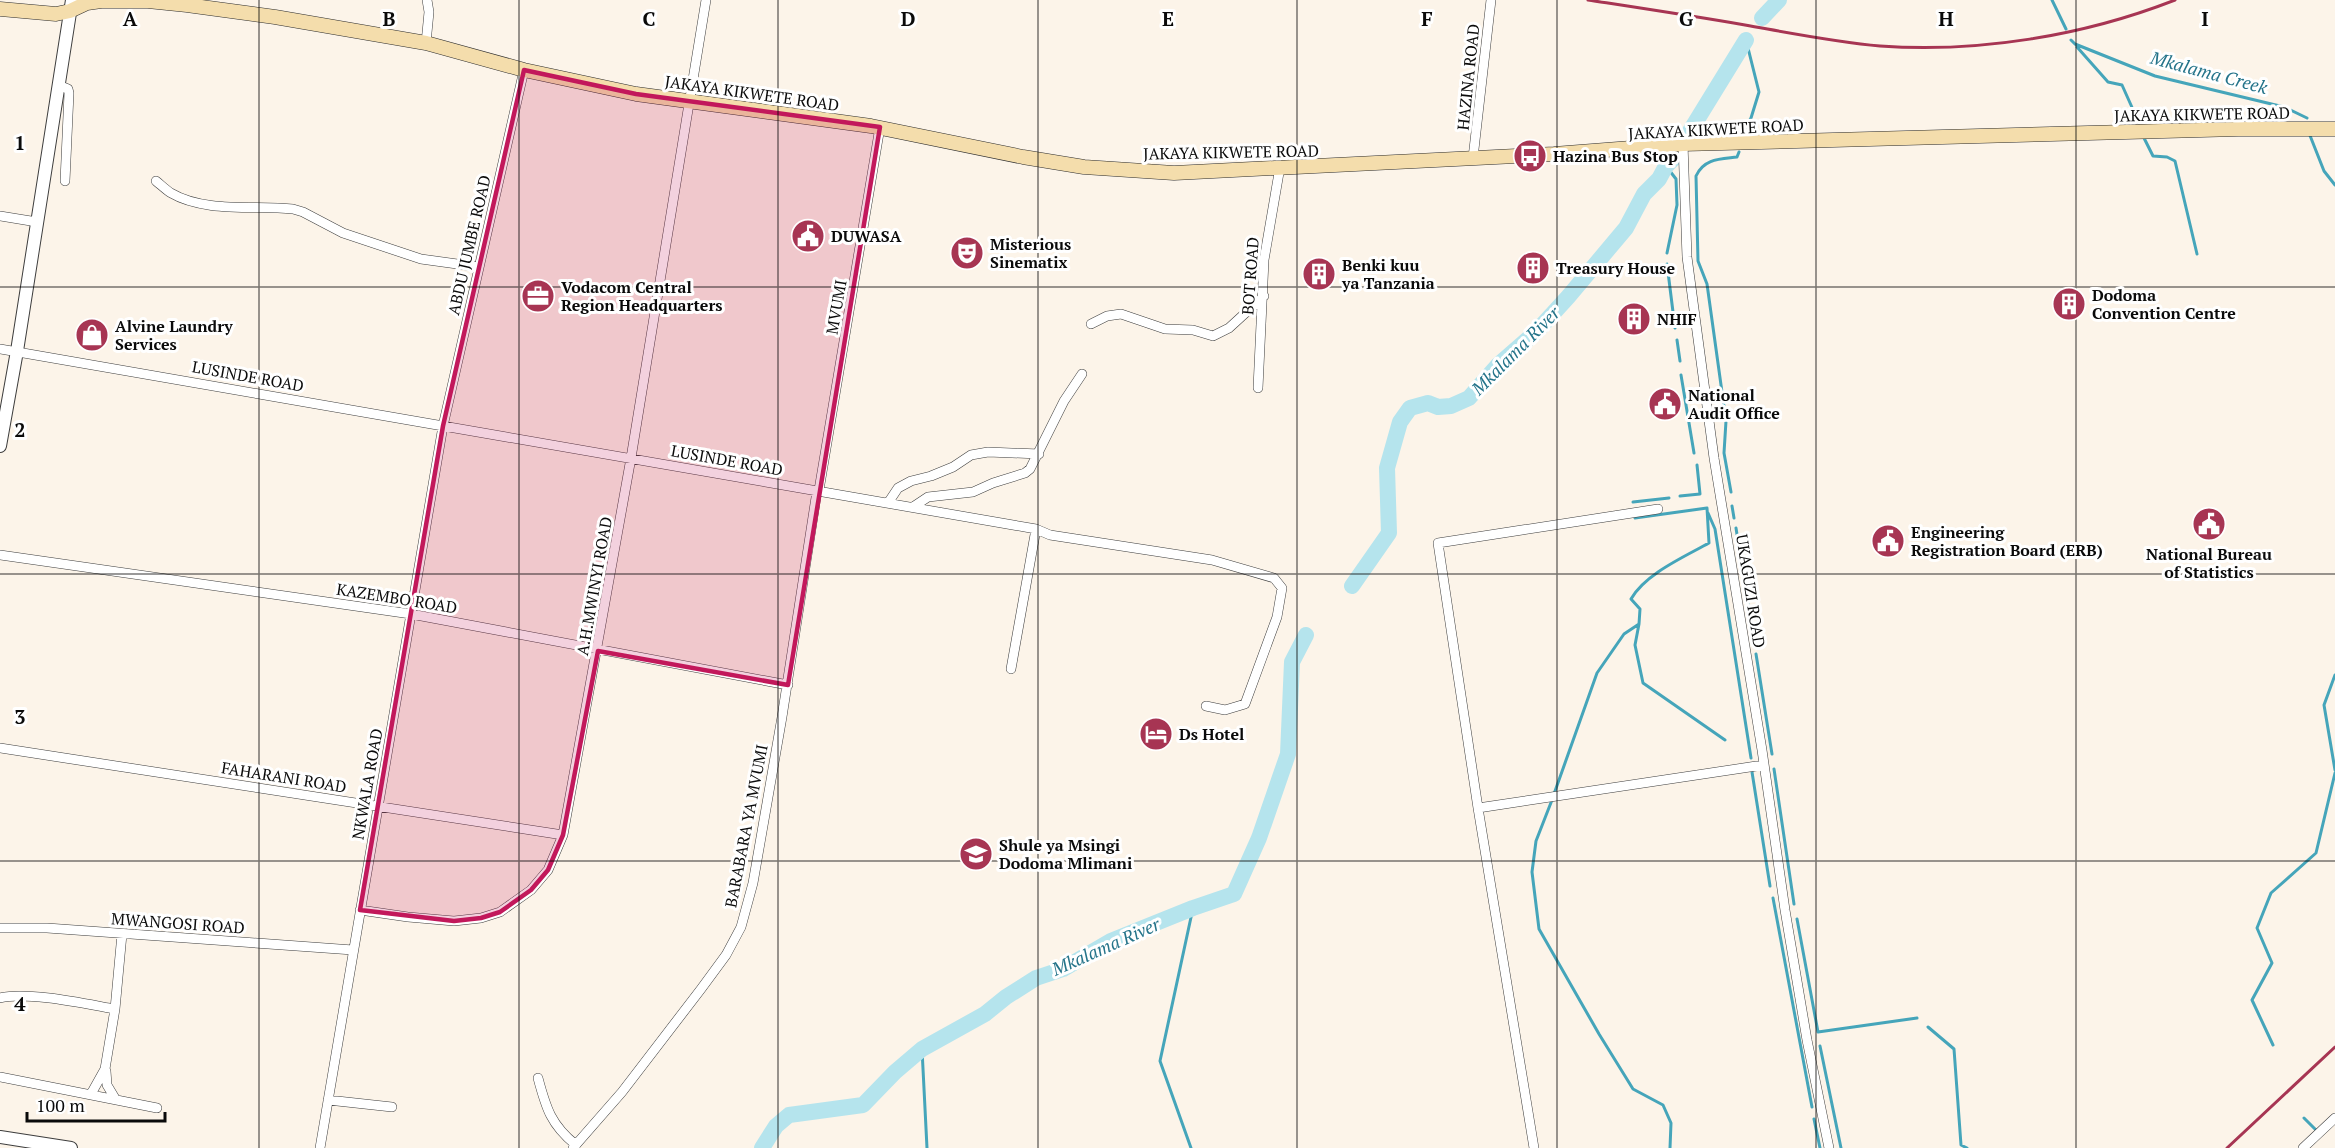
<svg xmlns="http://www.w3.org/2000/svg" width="2335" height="1148" font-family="'PT Serif',serif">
<rect width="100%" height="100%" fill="#fcf4e9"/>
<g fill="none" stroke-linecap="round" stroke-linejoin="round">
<!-- stream -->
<path stroke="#45a5ba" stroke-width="3" d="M2052,0L2066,29
M2071,40L2075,44L2155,76L2284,107L2307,118
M2077,47L2108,82L2122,85L2139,123
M2309,133L2324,171L2335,185
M1741,135L1751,118L1759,92L1746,40
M2144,138L2153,156L2167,157L2175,161L2197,254
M1666,166L1676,179L1677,205L1667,253
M1667,264L1675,328
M1677,340L1680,361
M1681,375L1694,453
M1731,492L1724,453L1726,421L1707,284L1698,261L1696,176C1704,158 1721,159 1737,157L1739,152
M1680,496L1700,494L1697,465
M1633,502L1669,498
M1732,506L1734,518
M1708,513L1715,529L1751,758
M1635,518L1707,508
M1736,528L1753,637
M1639,624L1635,645L1643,683L1725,740
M1756,654L1772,754
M2335,675L2324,705L2335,770
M1774,769L1794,904
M1752,772L1770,886
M1554,794L1597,673L1624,634L1639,624L1640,609L1631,599C1645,574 1684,557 1709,543L1707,508
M1552,800L1536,841L1532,872L1539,929L1599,1034L1633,1089L1663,1105L1671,1123L1670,1148
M1773,898L1812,1107
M1797,919L1818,1032L1917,1018
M1928,1027L1954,1049L1961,1145L1967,1148
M2273,1045L2252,1000L2272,963L2257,928L2271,893L2316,853L2335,773
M1820,1046L1841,1148
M922,1049L927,1148
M2304,1118L2316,1130
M1814,1119L1820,1148
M1191,1148L1160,1061L1193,908"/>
<!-- river -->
<path stroke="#b5e4ed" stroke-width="16" d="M1762,18L1779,0
M1687,136L1746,40
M1352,586L1389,533L1387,468L1400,422L1410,408L1428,403L1438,407L1451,406L1469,398L1498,365L1536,332L1568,297L1626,228L1644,194L1659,179L1666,166L1674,158
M762,1148L776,1126L789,1115L863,1105L895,1072L922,1049L985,1014L1006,997L1036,978L1063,969L1111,941L1193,908L1234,894L1259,838L1288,754L1292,662L1306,635"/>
<!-- minor casing -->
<g stroke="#3d3d3d" stroke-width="10">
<path id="minor" d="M426,43L429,12L427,0
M58,85L68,89L69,93L65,181
M1683,144L1687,257L1714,458L1762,750L1785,910L1807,1040L1829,1148
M1473,158L1491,0
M156,181C161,185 166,190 171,193C205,213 255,205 293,209L303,212L343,233L421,259L479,267
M0,216L37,222
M1091,324L1107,316L1121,314L1165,329L1193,330L1213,336L1229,328L1264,296
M0,349L1036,529L1050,535L1212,560L1274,578L1282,588L1277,617L1245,704L1225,710L1206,706
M1258,388L1264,260L1280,167
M819,490L880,127
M888,503L898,488L911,481L931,476L953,467L971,455L988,452L1039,454
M913,507L928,497L973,492L993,483L1025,473L1030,469L1064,401L1082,374
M0,555L411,614L788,685
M1011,669L1036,529
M0,748L563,835
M1478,808L1438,543L1658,509
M360,910L408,917L454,921L481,918L500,912L531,890L548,870L563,835L631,458L706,0
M0,928H47L353,950
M0,998C27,991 86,1004 115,1009
M106,1071L107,1085L116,1100
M0,1077L157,1108
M538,1078C546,1108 551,1125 576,1145
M91,1094L105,1069L115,1009L122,934
M328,1100L392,1107
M320,1148L443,426L524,70
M573,1148L622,1092L701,989L726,955L741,927L753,883L782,717L817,491
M1534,1148L1478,808L1763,765
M2303,1148L2335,1118"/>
</g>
<!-- tertiary casing -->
<g stroke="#3d3d3d" stroke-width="14">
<path id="tertiary" d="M0,446L17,351L72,0
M0,1137L71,1148"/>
</g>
<!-- secondary casing -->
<g stroke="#2c2c2c" stroke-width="15">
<path id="secondary" d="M0,9L56,14L70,11L87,3L101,1H148L187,5L275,17L426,43L524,70L636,94L871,126L1023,157L1084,167L1174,173L1554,154L1683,144L2238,129H2335"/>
</g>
<!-- minor -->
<use href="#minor" stroke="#fff" stroke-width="9"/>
<!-- tertiary -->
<use href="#tertiary" stroke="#fff" stroke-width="12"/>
<!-- secondary -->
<use href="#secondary" stroke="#f4ddac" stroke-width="14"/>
<!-- rail -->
<path stroke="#a73553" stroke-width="3" d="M1588,0C1640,8 1693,16 1745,25C1790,33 1835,42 1880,46C1978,53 2083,36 2175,0
M2227,1148L2335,1047"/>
</g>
<!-- marked area -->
<path fill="#c2185b" fill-opacity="0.2" stroke="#c2185b" stroke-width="4.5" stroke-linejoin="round" d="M524,70L636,94L880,127L788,685L598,651L563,835L548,870L531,890L500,912L481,918L454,921L360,910L443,426Z"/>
<!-- grid -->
<path fill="none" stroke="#0a0a0a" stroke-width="1.5" stroke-opacity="0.55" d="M259,0V1148M519,0V1148M778,0V1148M1038,0V1148M1297,0V1148M1557,0V1148M1816,0V1148M2076,0V1148M0,287H2335M0,574H2335M0,861H2335"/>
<!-- icons -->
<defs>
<g id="bus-disc" transform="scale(1.725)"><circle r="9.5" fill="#a73553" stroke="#fff"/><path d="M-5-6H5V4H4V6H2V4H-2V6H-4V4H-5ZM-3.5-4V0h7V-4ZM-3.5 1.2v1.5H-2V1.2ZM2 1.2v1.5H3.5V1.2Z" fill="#fff"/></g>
<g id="civic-disc" transform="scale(1.725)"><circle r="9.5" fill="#a73553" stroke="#fff"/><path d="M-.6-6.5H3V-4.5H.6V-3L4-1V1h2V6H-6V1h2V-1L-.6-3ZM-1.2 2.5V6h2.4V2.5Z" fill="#fff"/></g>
<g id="theatre-disc" transform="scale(1.725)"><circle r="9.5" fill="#a73553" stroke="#fff"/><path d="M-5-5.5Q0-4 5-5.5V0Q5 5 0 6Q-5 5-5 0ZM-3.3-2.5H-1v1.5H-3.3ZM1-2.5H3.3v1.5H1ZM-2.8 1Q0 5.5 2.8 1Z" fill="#fff"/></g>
<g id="building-disc" transform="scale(1.725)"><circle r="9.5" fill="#a73553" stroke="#fff"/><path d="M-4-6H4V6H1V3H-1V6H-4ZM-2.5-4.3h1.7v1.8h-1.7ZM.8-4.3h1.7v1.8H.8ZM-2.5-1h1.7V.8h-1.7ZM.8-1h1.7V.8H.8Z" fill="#fff"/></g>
<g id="office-disc" transform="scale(1.725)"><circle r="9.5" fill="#a73553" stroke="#fff"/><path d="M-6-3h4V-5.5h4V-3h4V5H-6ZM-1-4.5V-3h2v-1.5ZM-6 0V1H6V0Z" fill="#fff"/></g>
<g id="shop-disc" transform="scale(1.725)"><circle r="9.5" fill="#a73553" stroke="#fff"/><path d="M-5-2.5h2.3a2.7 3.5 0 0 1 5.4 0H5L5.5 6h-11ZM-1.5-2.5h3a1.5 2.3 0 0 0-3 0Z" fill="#fff"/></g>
<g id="hotel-disc" transform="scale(1.725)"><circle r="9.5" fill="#a73553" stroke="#fff"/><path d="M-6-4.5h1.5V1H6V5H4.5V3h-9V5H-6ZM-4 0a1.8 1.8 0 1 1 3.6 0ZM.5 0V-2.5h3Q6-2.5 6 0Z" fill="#fff"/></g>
<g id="school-disc" transform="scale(1.725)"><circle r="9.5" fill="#a73553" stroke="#fff"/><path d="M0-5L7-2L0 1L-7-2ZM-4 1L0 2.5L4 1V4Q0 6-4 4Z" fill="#fff"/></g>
</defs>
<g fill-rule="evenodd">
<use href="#bus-disc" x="1530" y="156"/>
<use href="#civic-disc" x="808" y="236"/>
<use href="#theatre-disc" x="967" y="253"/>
<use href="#building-disc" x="1533" y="268"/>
<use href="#building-disc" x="1319" y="274"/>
<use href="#office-disc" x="538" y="296"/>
<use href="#building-disc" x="2069" y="304"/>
<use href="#building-disc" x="1634" y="319"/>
<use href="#shop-disc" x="92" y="335"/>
<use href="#civic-disc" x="1665" y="404"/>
<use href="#civic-disc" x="2209" y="524"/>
<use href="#civic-disc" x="1888" y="541"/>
<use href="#hotel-disc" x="1156" y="734"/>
<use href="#school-disc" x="976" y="854"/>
</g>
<g text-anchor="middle" stroke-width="6" stroke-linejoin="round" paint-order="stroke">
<!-- street labels -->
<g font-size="16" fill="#0a0a0a" stroke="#fff">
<text transform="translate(1468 77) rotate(-84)" y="6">HAZINA ROAD</text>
<text transform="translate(752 93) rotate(8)" y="6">JAKAYA KIKWETE ROAD</text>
<text transform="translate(2202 114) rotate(-1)" y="6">JAKAYA KIKWETE ROAD</text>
<text transform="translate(1716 129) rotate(-3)" y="6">JAKAYA KIKWETE ROAD</text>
<text transform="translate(1231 152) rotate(-1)" y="6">JAKAYA KIKWETE ROAD</text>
<text transform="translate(469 245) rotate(-77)" y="6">ABDU JUMBE ROAD</text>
<text transform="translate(1250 276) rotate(-86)" y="6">BOT ROAD</text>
<text transform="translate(836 307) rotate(-80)" y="6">MVUMI</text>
<text transform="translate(248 376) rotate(10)" y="6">LUSINDE ROAD</text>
<text transform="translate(727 460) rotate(10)" y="6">LUSINDE ROAD</text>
<text transform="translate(594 586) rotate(-80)" y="6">A.H.MWINYI ROAD</text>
<text transform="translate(1751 591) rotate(81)" y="6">UKAGUZI ROAD</text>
<text transform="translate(397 598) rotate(9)" y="6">KAZEMBO ROAD</text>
<text transform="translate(284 777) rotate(9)" y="6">FAHARANI ROAD</text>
<text transform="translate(367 784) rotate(-80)" y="6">NKWALA ROAD</text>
<text transform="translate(746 826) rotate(-79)" y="6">BARABARA YA MVUMI</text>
<text transform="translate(178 923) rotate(4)" y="6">MWANGOSI ROAD</text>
</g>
<!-- poi labels -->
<g font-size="16" font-weight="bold" fill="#0a0a0a" stroke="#fff" text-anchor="start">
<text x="1553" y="162">Hazina Bus Stop</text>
<text x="831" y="242">DUWASA</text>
<text x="990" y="250">Misterious<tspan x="990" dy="18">Sinematix</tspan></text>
<text x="1342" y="271">Benki kuu<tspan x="1342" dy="18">ya Tanzania</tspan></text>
<text x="1556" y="274">Treasury House</text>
<text x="561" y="293">Vodacom Central<tspan x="561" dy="18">Region Headquarters</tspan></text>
<text x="2092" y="301">Dodoma<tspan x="2092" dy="18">Convention Centre</tspan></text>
<text x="1657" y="325">NHIF</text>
<text x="115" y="332">Alvine Laundry<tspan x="115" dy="18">Services</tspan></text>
<text x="1688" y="401">National<tspan x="1688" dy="18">Audit Office</tspan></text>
<text x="1911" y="538">Engineering<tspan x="1911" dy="18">Registration Board (ERB)</tspan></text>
<text x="2209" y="560" text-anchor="middle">National Bureau<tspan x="2209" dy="18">of Statistics</tspan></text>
<text x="1179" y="740">Ds Hotel</text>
<text x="999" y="851">Shule ya Msingi<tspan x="999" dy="18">Dodoma Mlimani</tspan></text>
</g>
<!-- water labels -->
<g font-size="18" font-style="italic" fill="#25748a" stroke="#fff">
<text transform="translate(2209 73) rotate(15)" y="6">Mkalama Creek</text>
<text transform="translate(1516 351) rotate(-45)" y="6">Mkalama River</text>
<text transform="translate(1106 947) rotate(-24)" y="6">Mkalama River</text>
</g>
</g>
<g font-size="20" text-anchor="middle" font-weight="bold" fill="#0a0a0a" stroke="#fff" stroke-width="6" stroke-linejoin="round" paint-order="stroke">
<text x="130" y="26">A</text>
<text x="389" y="26">B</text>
<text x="649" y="26">C</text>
<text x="908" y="26">D</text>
<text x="1168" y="26">E</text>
<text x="1427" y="26">F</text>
<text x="1686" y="26">G</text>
<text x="1946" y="26">H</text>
<text x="2205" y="26">I</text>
<text x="20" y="150">1</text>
<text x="20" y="437">2</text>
<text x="20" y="724">3</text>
<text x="20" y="1011">4</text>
</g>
<!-- scale -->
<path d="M27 1112v9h138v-9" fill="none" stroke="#0a0a0a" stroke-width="3"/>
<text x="36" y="1112" font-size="18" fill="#0a0a0a" stroke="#ffffff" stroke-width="4.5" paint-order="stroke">100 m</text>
</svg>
